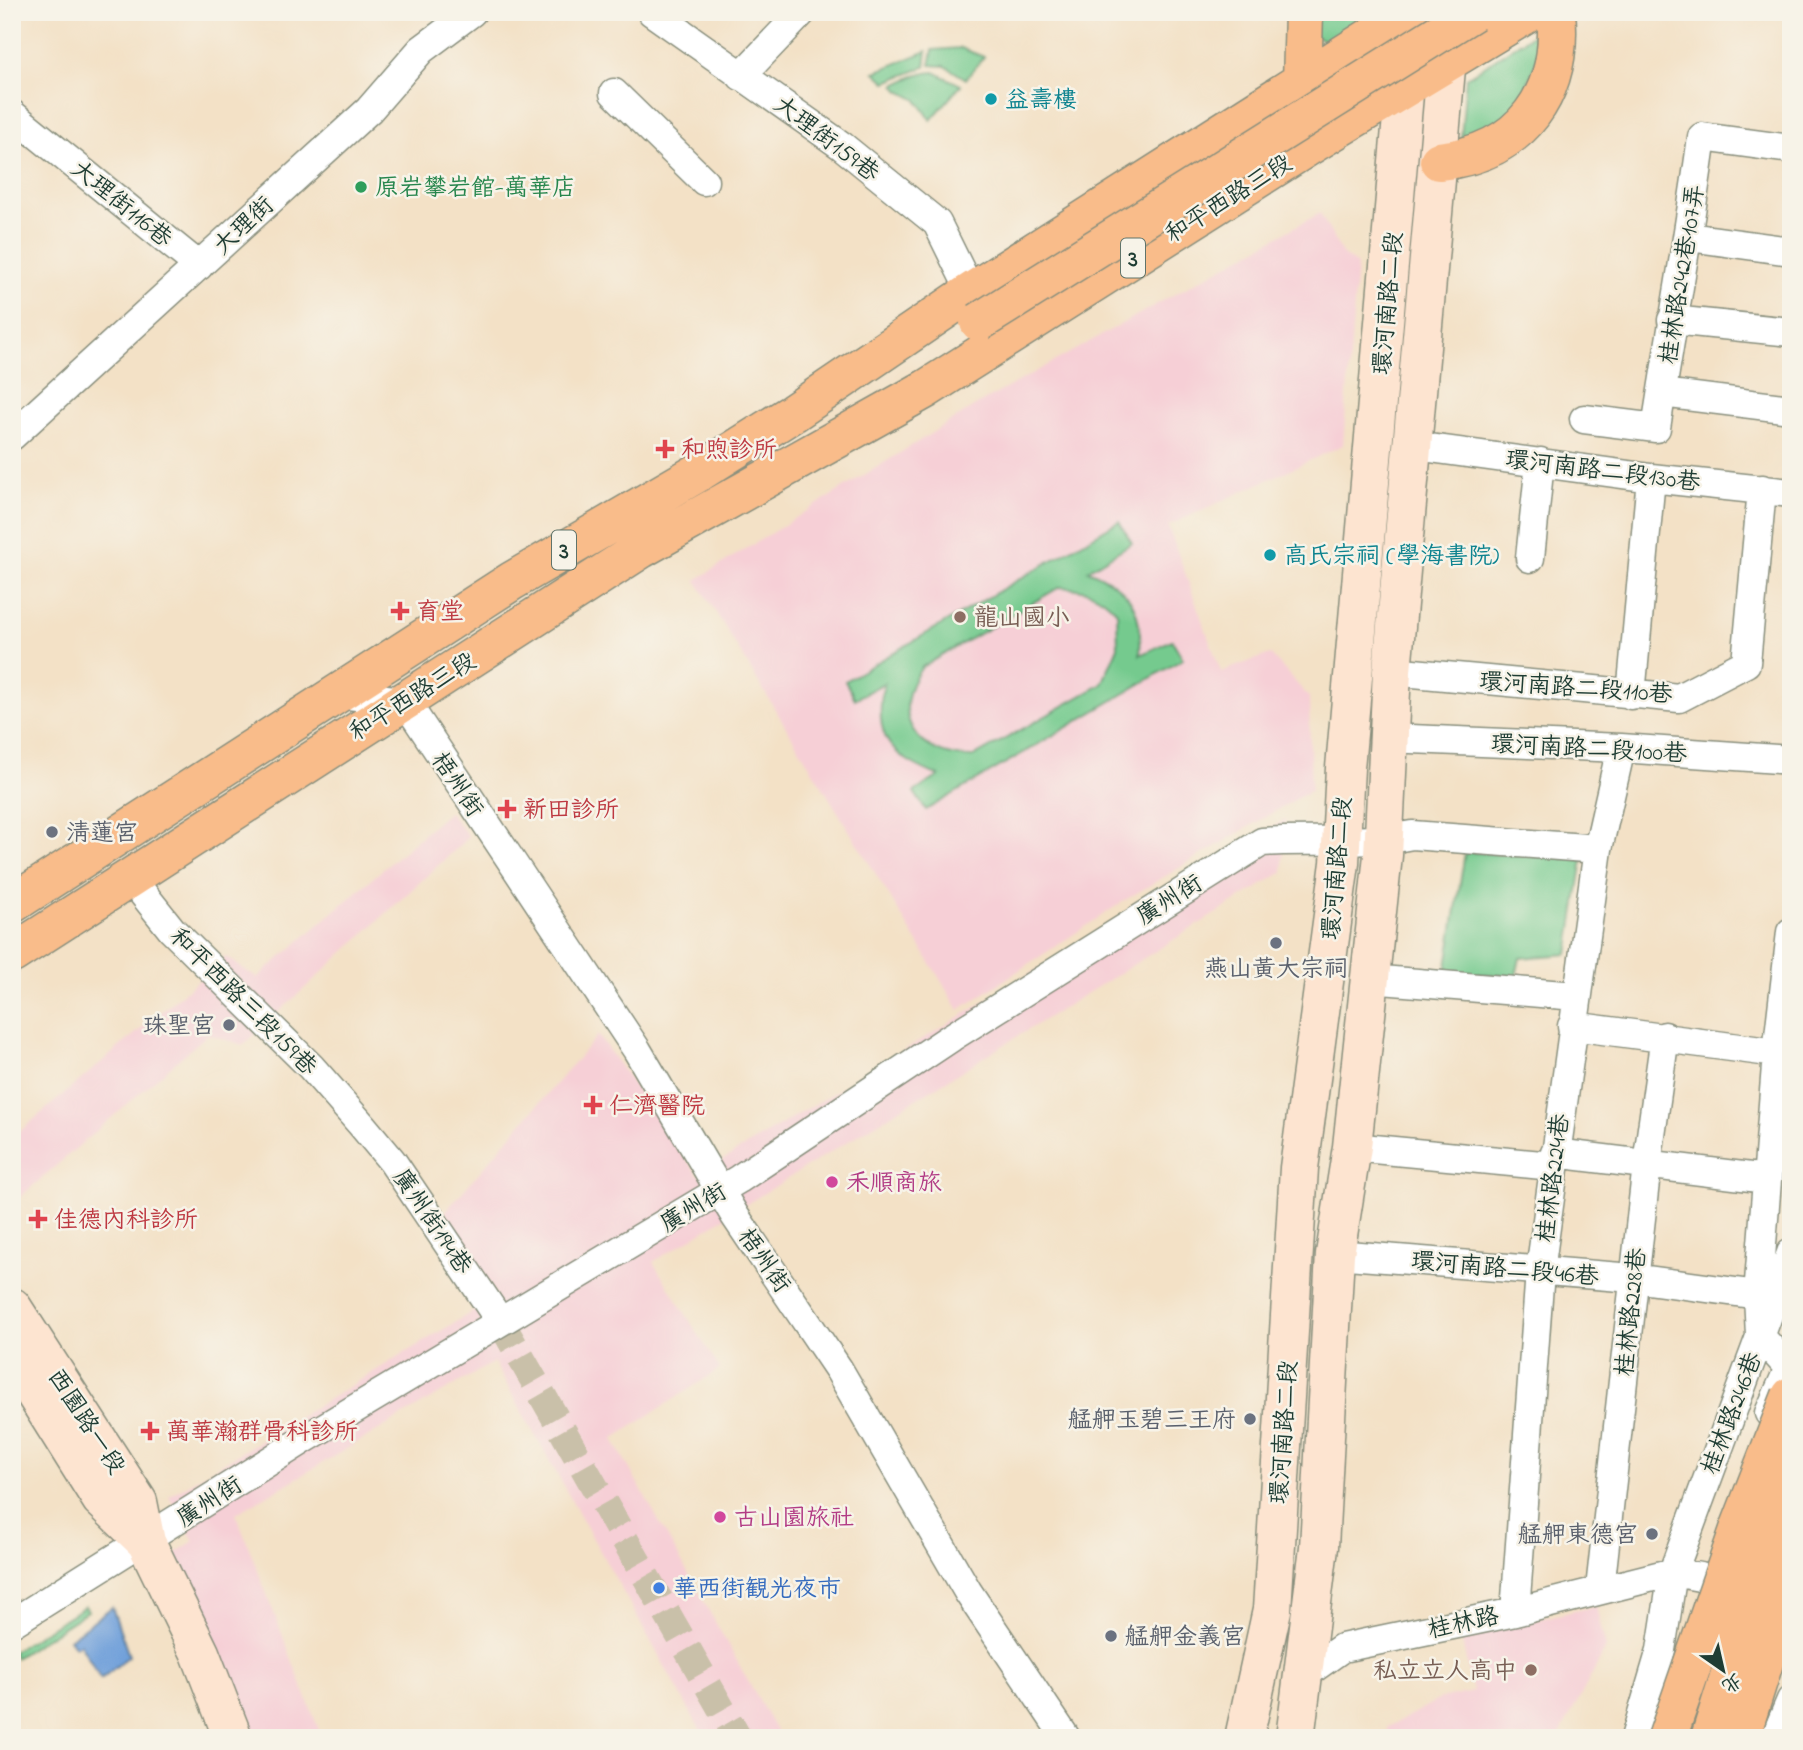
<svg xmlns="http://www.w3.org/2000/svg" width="1803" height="1750" font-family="'Indie Flower','LXGW WenKai TC',sans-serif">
<rect width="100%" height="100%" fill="#f7f3e8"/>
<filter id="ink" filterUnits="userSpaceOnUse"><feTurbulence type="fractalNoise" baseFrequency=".0143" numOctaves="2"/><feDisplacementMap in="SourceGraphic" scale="14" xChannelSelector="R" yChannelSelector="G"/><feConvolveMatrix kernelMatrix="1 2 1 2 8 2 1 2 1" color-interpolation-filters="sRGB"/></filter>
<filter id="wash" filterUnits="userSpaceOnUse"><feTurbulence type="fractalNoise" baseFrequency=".00686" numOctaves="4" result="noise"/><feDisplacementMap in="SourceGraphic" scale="28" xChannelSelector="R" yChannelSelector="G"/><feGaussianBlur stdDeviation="1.57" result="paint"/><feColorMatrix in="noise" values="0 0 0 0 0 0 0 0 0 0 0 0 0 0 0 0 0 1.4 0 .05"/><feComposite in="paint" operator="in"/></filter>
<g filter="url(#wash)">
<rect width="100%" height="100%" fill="#f3e1c6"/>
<!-- built -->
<path fill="#f6cfd6" d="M1320,213L1343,255L1357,265L1343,445L1168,526L1221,672L1270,654L1309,697L1311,790L1130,897L959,1010L696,580L980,403Z
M449,812L469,837L243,1045L208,1034L12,1204V1138L226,957L257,978Z
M1285,820L1283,872L653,1262L720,1369L613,1439L780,1738H705L494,1362L236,1514L322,1738H239L168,1558L194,1541L169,1496L497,1297L445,1212L598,1035L698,1175Z
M1596,1606L1606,1648L1558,1738H1388V1727L1440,1699L1473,1692L1461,1637Z"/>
<!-- green -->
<path fill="#74ca8e" stroke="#4a8461" stroke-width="2" fill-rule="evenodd" d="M1317,12H1375L1329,42L1314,36Z
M1541,29L1548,31L1514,120L1461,138L1466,78Z
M961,48L984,57L966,79L945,66L930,65L933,50Z
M927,51L925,67L886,82L875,72Z
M934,72L961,85L931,120L917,100L900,91L895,85L918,74Z
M1119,521L1132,543L1088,570C1131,588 1143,609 1140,655L1172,640L1183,659L926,810L914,792L939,776C889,755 873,739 884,683L855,699L845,681ZM1060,587C1086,589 1100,593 1117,612L1118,647L1102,684L973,757C917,758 887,715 922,667Z
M1465,852L1583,859L1568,954L1520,958L1516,976L1446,973Z
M85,1606L88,1611L15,1658L12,1652Z"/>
<!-- water -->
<path fill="#71a0da" stroke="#486e87" stroke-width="2" d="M112,1607L129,1656L101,1679L80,1644L75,1647L69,1639Z"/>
</g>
<g filter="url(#ink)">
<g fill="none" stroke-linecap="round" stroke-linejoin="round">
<!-- street-tunnel -->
<path stroke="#c9c0a9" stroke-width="28" stroke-dasharray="28 14" stroke-linecap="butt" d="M500,1321L738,1738"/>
<!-- street casing -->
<g stroke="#898f7d" stroke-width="31">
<path id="street" d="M652,12L842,146L937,223L971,292
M741,76L802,12
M614,93L704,181
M12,114L199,266
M1689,237L1791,251
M1672,320L1791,332
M1662,393L1791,409
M1584,419L1656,428C1671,331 1689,234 1702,137L1791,149
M12,436L369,110L421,50L472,12
M1415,446L1651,478L1791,493
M1530,558L1540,462
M1392,671L1679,698L1746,663L1762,489
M338,694L405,701L637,1050L735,1216L839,1370L968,1592L1066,1738
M1631,695L1651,478
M1387,738L1621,748L1791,760
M129,876L172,930L311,1067L361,1124L392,1161L500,1321
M1369,979L1576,996
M1572,1026L1777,1053
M1352,1147L1553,1166
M1555,1153L1767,1179
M1335,1254L1633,1278L1758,1295
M1769,1413L1789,1368L1760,1336L1758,1295L1777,1053L1791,932
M1600,1589L1647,1164L1665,1036
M1515,1612L1540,1271L1598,849L1621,748
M12,1623L303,1440L739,1179L952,1037L1262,842C1312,838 1363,845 1412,835L1598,849
M1301,1677L1342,1648L1515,1612L1673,1572L1738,1584
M1635,1738L1661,1650L1673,1572L1791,1253
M1775,1738L1791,1700"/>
</g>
<!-- secondary casing -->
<g stroke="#898f7d" stroke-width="41">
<path id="secondary" d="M12,1307L138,1502L146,1542L200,1653L233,1738
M12,1357L101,1499L146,1542
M1244,1738L1272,1610L1299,1168L1340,863L1345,768L1407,60
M1295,1738L1319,1547L1335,1254L1352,1147L1383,855L1392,671L1449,35"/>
</g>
<!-- primary casing -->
<g stroke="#898f7d" stroke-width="41">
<path id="primary" d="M1302,82L1304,12
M1439,161C1522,153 1564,93 1556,12
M12,904L512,581L701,471L793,413L971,292L1410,12
M12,954L641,549L926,389L1309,146L1530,12"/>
</g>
<!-- street -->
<use href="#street" stroke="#fff" stroke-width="28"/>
<!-- secondary -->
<use href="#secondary" stroke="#fde4d0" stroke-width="38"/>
<!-- primary -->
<use href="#primary" stroke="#f9bc8a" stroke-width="38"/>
<!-- primary-bridge casing -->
<g stroke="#898f7d" stroke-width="41" stroke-linecap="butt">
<path id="primary-bridge" d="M979,322L1473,12"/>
</g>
<!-- highway-bridge casing -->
<g stroke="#898f7d" stroke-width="41" stroke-linecap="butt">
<path id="highway-bridge" d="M1667,1738L1740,1527L1791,1396
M1710,1738L1791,1478
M1740,1738L1791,1577"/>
</g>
<!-- primary-bridge -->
<use href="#primary-bridge" stroke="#f9bc8a" stroke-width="38"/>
<!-- highway-bridge -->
<use href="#highway-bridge" stroke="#f9bc8a" stroke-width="38"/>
</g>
</g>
<!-- markers -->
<g fill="#0f9aa8" stroke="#f7f3e8" stroke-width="2.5">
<circle cx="991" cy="99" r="7"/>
<circle cx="1270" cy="555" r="7"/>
</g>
<circle fill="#2e9e5b" stroke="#f7f3e8" stroke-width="2.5" cx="361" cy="187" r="7"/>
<g fill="#e0444e" stroke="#f7f3e8" stroke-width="2.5">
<path d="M661.5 438.5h7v7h7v7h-7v7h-7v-7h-7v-7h7z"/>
<path d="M396.5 600.5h7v7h7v7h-7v7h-7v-7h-7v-7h7z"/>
<path d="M503.5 798.5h7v7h7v7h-7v7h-7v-7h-7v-7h7z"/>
<path d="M589.5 1094.5h7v7h7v7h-7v7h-7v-7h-7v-7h7z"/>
<path d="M34.5 1208.5h7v7h7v7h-7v7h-7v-7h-7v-7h7z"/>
<path d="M146.5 1420.5h7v7h7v7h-7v7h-7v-7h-7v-7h7z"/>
</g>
<g fill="#8d6e63" stroke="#f7f3e8" stroke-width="2.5">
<circle cx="960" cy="617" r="7"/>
<circle cx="1531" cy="1670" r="7"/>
</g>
<g fill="#6b7280" stroke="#f7f3e8" stroke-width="2.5">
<circle cx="52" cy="832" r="7"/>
<circle cx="1276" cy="943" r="7"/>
<circle cx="229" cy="1025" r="7"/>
<circle cx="1250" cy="1419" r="7"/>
<circle cx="1652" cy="1534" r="7"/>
<circle cx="1111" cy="1636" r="7"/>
</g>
<g fill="#d1479c" stroke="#f7f3e8" stroke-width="2.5">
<circle cx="832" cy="1182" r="7"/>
<circle cx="720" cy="1517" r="7"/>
</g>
<circle fill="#3f7fe0" stroke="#f7f3e8" stroke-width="2.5" cx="659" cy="1588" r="7"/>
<g text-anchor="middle" stroke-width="5" stroke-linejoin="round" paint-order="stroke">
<!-- shield labels -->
<g fill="#f7f3e8" stroke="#60746a" stroke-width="2">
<rect x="1121" y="238.5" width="24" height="39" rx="5"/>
<rect x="552" y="530.5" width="24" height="39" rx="5"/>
</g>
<g font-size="23" font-weight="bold" fill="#1f3d34">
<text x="1133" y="266">3</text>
<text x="564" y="558">3</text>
</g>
<!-- culture labels -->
<g font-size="24" fill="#0d838f" stroke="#f7f3e8" text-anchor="start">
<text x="1005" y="107">益壽樓</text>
<text x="1284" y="563">高氏宗祠 (學海書院)</text>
</g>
<!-- street labels -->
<g font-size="24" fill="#1f3d34" stroke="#f7f3e8">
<text transform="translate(827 138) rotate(37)" y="8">大理街159巷</text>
<text transform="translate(1228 198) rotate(-32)" y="8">和平西路三段</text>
<text transform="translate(122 203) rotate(39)" y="8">大理街116巷</text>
<text transform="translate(243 225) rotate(-43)" y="8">大理街</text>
<text transform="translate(1681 274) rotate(-81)" y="8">桂林路242巷107弄</text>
<text transform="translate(1387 303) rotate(-85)" y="8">環河南路二段</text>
<text transform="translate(1603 470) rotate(7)" y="8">環河南路二段130巷</text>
<text transform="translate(1576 687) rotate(4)" y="8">環河南路二段110巷</text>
<text transform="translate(412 696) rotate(-32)" y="8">和平西路三段</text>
<text transform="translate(1589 748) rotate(3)" y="8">環河南路二段100巷</text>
<text transform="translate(458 784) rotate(56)" y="8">梧州街</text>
<text transform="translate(1336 868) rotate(-85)" y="8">環河南路二段</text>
<text transform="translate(1169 899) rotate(-32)" y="8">廣州街</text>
<text transform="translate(244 1001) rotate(45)" y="8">和平西路三段159巷</text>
<text transform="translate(1552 1178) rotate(-83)" y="8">桂林路224巷</text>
<text transform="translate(693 1207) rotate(-31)" y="8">廣州街</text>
<text transform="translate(433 1221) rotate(56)" y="8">廣州街194巷</text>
<text transform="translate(765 1260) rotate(55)" y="8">梧州街</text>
<text transform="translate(1505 1268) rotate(5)" y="8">環河南路二段46巷</text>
<text transform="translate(1630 1312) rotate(-84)" y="8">桂林路228巷</text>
<text transform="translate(1731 1413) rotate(-69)" y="8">桂林路246巷</text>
<text transform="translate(87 1421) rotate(57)" y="8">西園路一段</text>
<text transform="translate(1283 1432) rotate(-86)" y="8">環河南路二段</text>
<text transform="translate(209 1501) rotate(-33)" y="8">廣州街</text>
<text transform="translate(1463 1622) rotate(-12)" y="8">桂林路</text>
</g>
<!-- leisure labels -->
<g font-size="24" fill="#27864d" stroke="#f7f3e8" text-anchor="start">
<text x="375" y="195">原岩攀岩館-萬華店</text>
</g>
<!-- health labels -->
<g font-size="24" fill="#be3a42" stroke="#f7f3e8" text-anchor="start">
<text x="681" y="457">和煦診所</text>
<text x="416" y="619">育堂</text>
<text x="523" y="817">新田診所</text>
<text x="609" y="1113">仁濟醫院</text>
<text x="54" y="1227">佳德內科診所</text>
<text x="166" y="1439">萬華瀚群骨科診所</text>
</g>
<!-- education labels -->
<g font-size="24" fill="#785e54" stroke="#f7f3e8" text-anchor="start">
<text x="974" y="625">龍山國小</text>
<text x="1517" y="1678" text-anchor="end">私立立人高中</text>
</g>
<!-- worship labels -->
<g font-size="24" fill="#5b616d" stroke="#f7f3e8" text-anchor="end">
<text x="66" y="840" text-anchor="start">清蓮宮</text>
<text x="1276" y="976" text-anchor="middle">燕山黃大宗祠</text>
<text x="215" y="1033">珠聖宮</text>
<text x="1236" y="1427">艋舺玉碧三王府</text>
<text x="1638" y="1542">艋舺東德宮</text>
<text x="1125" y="1644" text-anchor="start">艋舺金義宮</text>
</g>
<!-- hotel labels -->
<g font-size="24" fill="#b23c85" stroke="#f7f3e8" text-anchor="start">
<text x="846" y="1190">禾順商旅</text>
<text x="734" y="1525">古山園旅社</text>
</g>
<!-- shop labels -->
<g font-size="24" fill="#366cbe" stroke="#f7f3e8" text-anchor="start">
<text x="673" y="1596">華西街観光夜市</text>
</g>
</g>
<!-- margin -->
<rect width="1803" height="1750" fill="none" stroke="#f7f3e8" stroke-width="42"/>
<!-- north arrow -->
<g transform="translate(1723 1670) rotate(146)" stroke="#f7f3e8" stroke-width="5" paint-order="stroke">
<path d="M0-5L12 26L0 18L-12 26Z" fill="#1f3d34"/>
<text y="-10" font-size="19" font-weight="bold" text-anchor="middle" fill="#1f3d34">北</text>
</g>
</svg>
